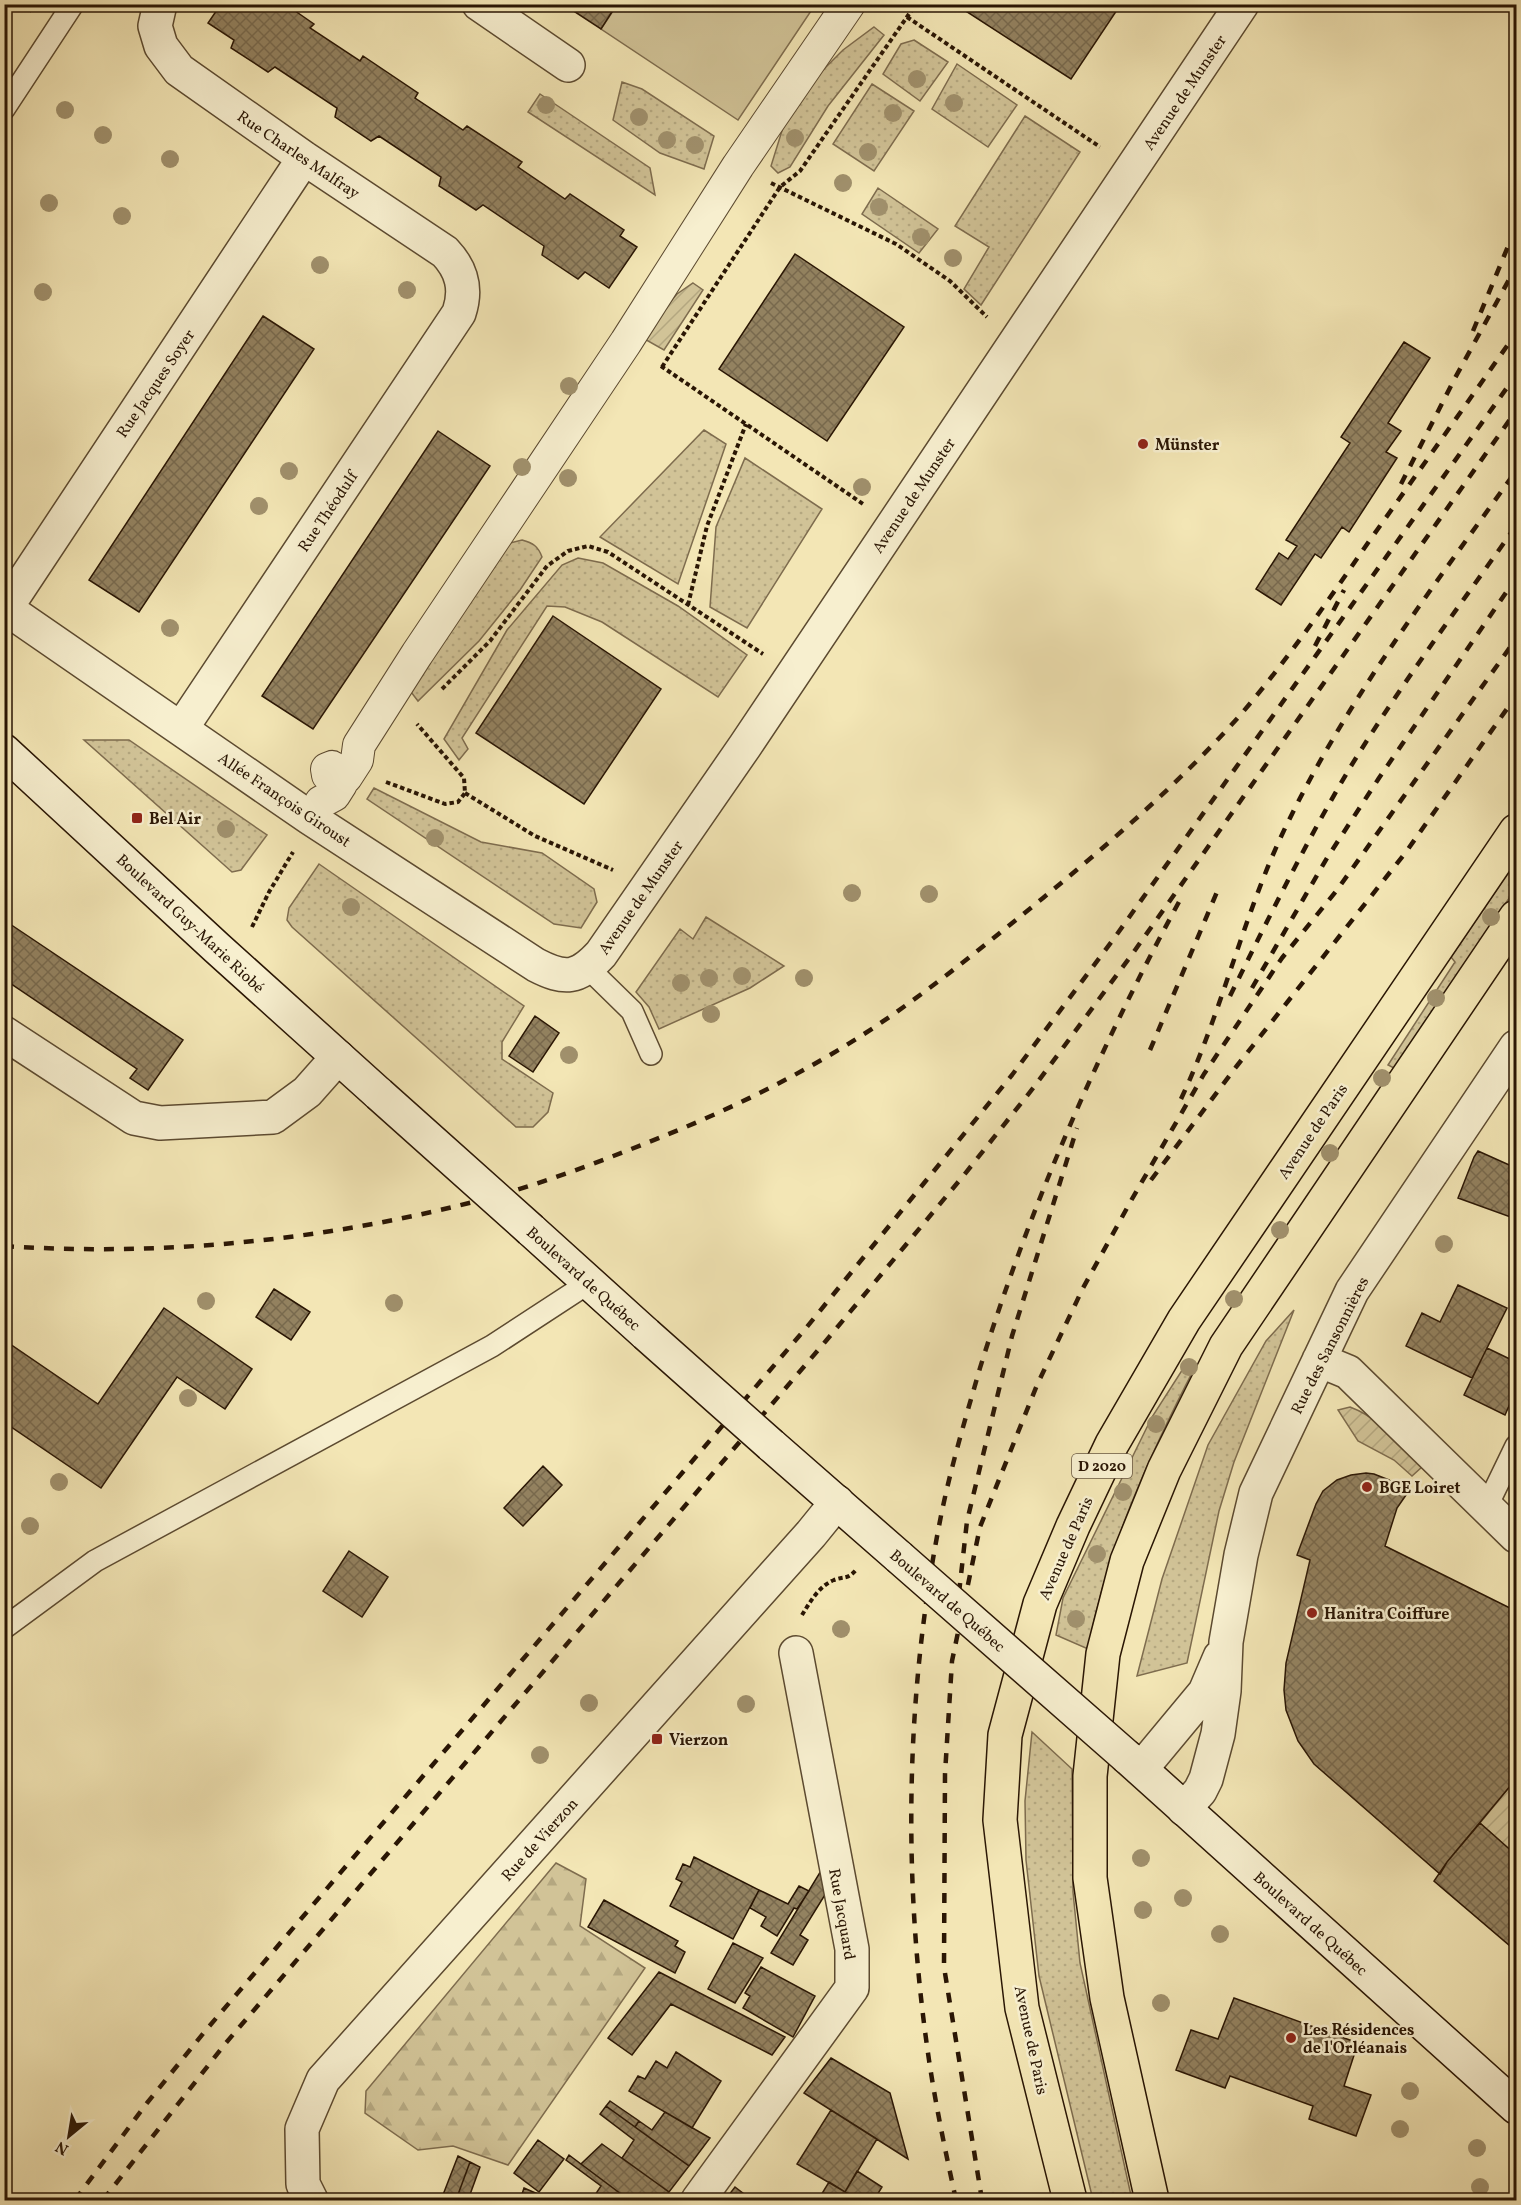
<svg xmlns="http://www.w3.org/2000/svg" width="1521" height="2205" font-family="Vollkorn,serif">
<defs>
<pattern id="grass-dots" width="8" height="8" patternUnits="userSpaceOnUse" patternTransform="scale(1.5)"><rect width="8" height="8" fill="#d1c397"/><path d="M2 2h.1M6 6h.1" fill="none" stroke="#b4a780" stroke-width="1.8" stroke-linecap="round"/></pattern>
<pattern id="forest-firs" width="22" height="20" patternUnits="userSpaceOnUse" patternTransform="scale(1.5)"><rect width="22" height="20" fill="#d1c397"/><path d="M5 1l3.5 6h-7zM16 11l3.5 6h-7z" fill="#b4a780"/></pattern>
<pattern id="garden-furrows" width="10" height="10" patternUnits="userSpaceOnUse" patternTransform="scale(1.5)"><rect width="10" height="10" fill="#d1c397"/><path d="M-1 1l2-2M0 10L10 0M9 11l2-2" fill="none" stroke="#b4a780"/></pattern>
<pattern id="building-cross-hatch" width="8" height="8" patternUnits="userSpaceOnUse" patternTransform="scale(1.5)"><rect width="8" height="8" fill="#938260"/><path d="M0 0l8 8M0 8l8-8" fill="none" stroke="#78694d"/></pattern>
</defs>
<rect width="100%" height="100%" fill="#f3e6b5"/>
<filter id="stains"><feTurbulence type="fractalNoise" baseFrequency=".00333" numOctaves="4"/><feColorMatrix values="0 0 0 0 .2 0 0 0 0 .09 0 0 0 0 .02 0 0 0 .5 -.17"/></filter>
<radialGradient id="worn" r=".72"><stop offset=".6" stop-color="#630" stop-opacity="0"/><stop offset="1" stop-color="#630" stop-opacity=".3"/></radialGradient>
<!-- grass -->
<path fill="url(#grass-dots)" stroke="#7e6c4e" stroke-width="1.5" d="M874,27L884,35L828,106L790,167L778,173L771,166L785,121L815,78L843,50Z
M914,40L948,62L920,101L883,74L901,44Z
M957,64L1017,105L988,147L932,109Z
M622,82L642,89L714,136L704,169L660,153L613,120Z
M872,84L914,111L874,171L833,144Z
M540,94L650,168L655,195L528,112Z
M1025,116L1080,152L981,305L964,289L989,247L955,226Z
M878,188L938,229L919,253L862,214Z
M704,430L726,444L678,584L600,537Z
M745,458L822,509L747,628L710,607L716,527Z
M522,540C533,543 538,546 542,557L520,590L479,641L418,701L411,692L502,545Z
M578,558L603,563L678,606L747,655L718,697L602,622L565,607L547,606L462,738L468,749L459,760L444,739L507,630L562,565Z
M84,740H129L267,835L241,870L232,872Z
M374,788L481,842L542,853L594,889L597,902L581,928L554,924L367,799Z
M1516,861V888L1394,1068L1388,1065L1455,962L1451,957Z
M319,864L524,1006L502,1042V1059L553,1093L548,1112L533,1127H516L292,927L287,920L289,908Z
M706,917L784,966L750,988L659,1029L649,1007L636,992L680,929L693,939Z
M1294,1310L1234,1462L1219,1511L1187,1663L1137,1676L1162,1579L1208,1445L1266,1341Z
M1188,1361L1196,1365C1149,1456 1107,1548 1088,1649L1056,1635L1063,1598L1152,1417Z
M1032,1732L1072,1769L1073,1892L1080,1963L1132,2200H1093L1039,1976L1026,1860L1025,1801Z"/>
<!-- forest -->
<path fill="url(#forest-firs)" stroke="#7e6c4e" stroke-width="1.5" d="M556,1863L586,1879L580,1926L645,1968L508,2165L453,2146L418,2150L365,2113L366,2091Z"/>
<!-- park -->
<path fill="#d1c397" stroke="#7e6c4e" stroke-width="1.5" d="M617,5H815L738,120L601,29Z"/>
<!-- garden -->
<path fill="url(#garden-furrows)" stroke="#7e6c4e" stroke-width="1.5" d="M693,283L703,290L664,350L641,337L677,294Z
M1350,1407C1380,1418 1400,1444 1423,1466L1412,1476L1394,1460L1358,1441L1338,1410Z
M1516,1779V1855L1480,1823Z"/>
<!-- building -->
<path fill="url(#building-cross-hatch)" stroke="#2a1604" stroke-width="1.5" d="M221,4H285L314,24L310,28L360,61L363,56L418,93L415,98L463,130L467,126L522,162L518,167L565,199L570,194L624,230L620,236L637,247L609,288L585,272L578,279L542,255L544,246L483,205L476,210L439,186L441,177L379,136L371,141L335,117L337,108L275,67L268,72L231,48L234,40L208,23Z
M572,4H617L601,29L569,8Z
M963,4H1121L1071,79L961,8Z
M795,254L904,327L827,441L719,369Z
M263,316L314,349L139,612L89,580Z
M1404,342L1430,358L1388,423L1401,431L1386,452L1397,458L1349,532L1342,527L1321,558L1315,554L1281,605L1256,589L1279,553L1288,559L1297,546L1286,540L1350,443L1341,437Z
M438,431L490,466L313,729L262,696Z
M553,616L661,689L584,804L476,733Z
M4,920L183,1040L148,1090L130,1078L137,1069L4,979Z
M535,1016L559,1033L533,1072L509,1056Z
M1478,1151L1516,1168V1219L1458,1198L1474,1157Z
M1458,1285L1507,1308L1472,1378L1406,1346L1422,1313L1440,1322Z
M274,1289L310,1312L291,1340L256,1317Z
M164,1308L252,1369L225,1409L177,1377L101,1488L4,1422V1340L98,1404Z
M1487,1348L1516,1362V1390L1505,1415L1464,1395Z
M543,1466L562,1485L523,1526L504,1508Z
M1366,1473L1374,1474L1389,1480L1406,1495L1397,1508L1385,1546L1516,1611V1779L1447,1862L1440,1874L1314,1764L1298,1741L1286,1710L1284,1690L1286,1663L1310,1560L1297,1555L1316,1504L1323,1491L1337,1480L1351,1475Z
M349,1551L388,1577L362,1617L323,1591Z
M1480,1823L1516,1855V1951L1434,1881L1447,1862Z
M694,1857L759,1890L733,1939L670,1906L682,1882L676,1879L683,1864L690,1867Z
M822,1869L828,1890L800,1935L808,1940L793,1965L771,1953Z
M799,1886L809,1891L797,1909L794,1908L777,1936L761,1926L766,1917L750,1908L759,1890L788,1904Z
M604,1900L678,1941L675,1946L685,1952L675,1973L588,1927Z
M733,1943L763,1958L735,2003L708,1989Z
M761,1967L815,1996L793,2037L743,2008L750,1996L745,1993Z
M659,1972L785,2037L772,2055L671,2004L632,2055L608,2038Z
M1234,1998L1358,2043L1344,2086L1371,2095L1356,2136L1309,2119L1313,2106L1230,2076L1225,2088L1176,2070L1191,2030L1218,2039Z
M676,2052L721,2081L692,2128L629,2091L638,2076L645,2079L656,2061L667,2068Z
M831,2058L890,2093L908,2159L804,2093Z
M610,2101L639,2121L635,2127L606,2106Z
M606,2106L689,2166L669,2192L622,2158L634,2140L600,2114Z
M831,2110L877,2139L845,2192L797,2164Z
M665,2112L710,2138L689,2166L635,2127L639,2121L652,2130Z
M538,2140L564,2159L539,2192L514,2173Z
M602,2144L669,2192L663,2200H629L581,2164Z
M569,2155L629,2200H611L608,2197L603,2200L595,2195L601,2186L566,2160Z
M458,2156L470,2162L456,2200H441Z
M470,2162L480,2167L468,2200H456Z
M857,2171L882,2187L874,2200H861L845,2192Z
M829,2182L845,2192L861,2200H818Z
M735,2187L752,2200H725Z
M524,2188L540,2195L538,2200H520Z"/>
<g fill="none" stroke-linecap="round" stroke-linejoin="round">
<!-- service casing -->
<g stroke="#5c4a30" stroke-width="24">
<path id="service" d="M4,109L73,4
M588,968L632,1011L651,1054
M1486,1508L1516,1446
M4,1628L95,1561L492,1346L590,1282"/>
</g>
<!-- pedestrian casing -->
<g stroke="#5c4a30" stroke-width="34">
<path id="pedestrian" d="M321,802L334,795L341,784L328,775L327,769L332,767L346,777L357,760L359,745L417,654L626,342L738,166L849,4"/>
</g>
<!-- minor casing -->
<g stroke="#5c4a30" stroke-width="36">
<path id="minor" d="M160,4L155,26L161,46L179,70L304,158L445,252C462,270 467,289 459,313L181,729
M479,4L568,65
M4,607L310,818L536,965C565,980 578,979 601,954L745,746L1242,4
M6,608L304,158
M4,1033L134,1118L160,1123L273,1117L307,1092L338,1057
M1319,1360L1348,1372L1516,1536
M1141,1769L1205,1692L1220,1657
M1184,1809L1200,1791L1206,1779L1218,1734L1224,1691L1226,1642L1241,1555L1256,1493L1352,1291L1516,1047
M311,2200L303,2184L302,2129L323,2080L811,1534L837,1502
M698,2200L852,1988V1949L796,1653"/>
</g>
<!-- secondary casing -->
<g stroke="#2a1604" stroke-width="36">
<path id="secondary" d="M4,751L217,948L379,1094
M531,1230L646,1334
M771,1445L899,1557
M1127,1757L1516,2107"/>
</g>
<!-- primary casing -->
<g stroke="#2a1604" stroke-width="36">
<path id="primary" d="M1070,2200L1022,2008L1000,1820L1005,1735L1040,1604L1073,1526L1112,1444L1184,1320L1516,831
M1152,2200L1107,1998L1090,1878V1776L1103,1654L1127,1561L1164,1470L1226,1346L1516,917"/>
</g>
<!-- path -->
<path stroke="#2a1604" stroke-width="4" stroke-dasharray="4.5 3" stroke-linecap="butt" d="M22,4L32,11
M907,17L1100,147
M771,183L896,244L950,281L987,317
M661,366L863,504
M662,367L780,187L800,171L916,4
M688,605L707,526L746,424
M442,689L490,641L547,566L568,551L588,546L608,552L763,654
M386,782L445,804L458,802L465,793L464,778L417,724
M465,793L535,836L613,870
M252,927L269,892L293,852
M802,1615C810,1602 819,1586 834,1580C845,1576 847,1580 856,1570"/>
<!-- service -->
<use href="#service" stroke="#f7efcf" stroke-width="21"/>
<!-- pedestrian -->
<use href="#pedestrian" stroke="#f7efcf" stroke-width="32"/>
<!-- minor -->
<use href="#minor" stroke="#f7efcf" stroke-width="33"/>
<!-- secondary -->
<use href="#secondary" stroke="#f7efcf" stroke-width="33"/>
<!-- primary -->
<use href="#primary" stroke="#f3e6b5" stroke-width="33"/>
<!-- rail -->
<path stroke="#2a1604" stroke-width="4.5" stroke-dasharray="10 10" stroke-linecap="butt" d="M1473,331L1516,227
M1401,484L1455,378L1516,267
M1315,646L1344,590
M1252,988L1327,858L1379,778L1516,578
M1230,996C1268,919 1307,840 1351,766C1402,683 1460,605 1516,526
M1150,1050L1217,892
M1181,1099C1220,1016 1241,925 1279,841C1341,707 1431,590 1516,471
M1151,1180L1236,1067L1406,852L1516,696
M4,1246C169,1257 337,1239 496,1196C553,1180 609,1158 664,1136C733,1108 802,1074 864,1034C927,993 985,945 1043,898C1111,842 1184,779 1242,713C1289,658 1329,599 1370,540C1419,471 1468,402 1516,333
M959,1593L967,1521L1012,1336L1077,1128
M75,2200L147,2103L206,2030L806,1328L1012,1075L1115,937L1516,375
M103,2200L225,2044L825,1342L964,1175L1034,1087L1133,953L1516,411
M956,2200C946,2154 936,2107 929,2060C903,1884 905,1701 939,1526C949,1473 965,1420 980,1368C1030,1206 1099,1049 1180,900
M982,2200L944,1967L945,1774L952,1661L980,1527L1037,1385L1083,1288L1132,1199L1204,1074L1282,958L1337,890L1516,639"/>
<!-- secondary-bridge casing -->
<g stroke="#2a1604" stroke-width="36" stroke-linecap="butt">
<path id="secondary-bridge" d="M379,1094L531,1230
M646,1334L771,1445
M899,1557L1127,1757"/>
</g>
<!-- secondary-bridge -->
<use href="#secondary-bridge" stroke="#f7efcf" stroke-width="33"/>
</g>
<!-- trees -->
<g fill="#a0906c">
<circle cx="917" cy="79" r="9"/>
<circle cx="954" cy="103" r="9"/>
<circle cx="546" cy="105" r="9"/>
<circle cx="65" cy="110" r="9"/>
<circle cx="893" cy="113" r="9"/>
<circle cx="639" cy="117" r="9"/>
<circle cx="103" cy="135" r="9"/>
<circle cx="795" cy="138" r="9"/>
<circle cx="667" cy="140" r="9"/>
<circle cx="695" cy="145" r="9"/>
<circle cx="868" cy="152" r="9"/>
<circle cx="170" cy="159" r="9"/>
<circle cx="843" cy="183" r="9"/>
<circle cx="49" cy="203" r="9"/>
<circle cx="879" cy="207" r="9"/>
<circle cx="122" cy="216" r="9"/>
<circle cx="921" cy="237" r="9"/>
<circle cx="953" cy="258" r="9"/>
<circle cx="320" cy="265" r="9"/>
<circle cx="407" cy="290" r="9"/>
<circle cx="43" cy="292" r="9"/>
<circle cx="569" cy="386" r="9"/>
<circle cx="522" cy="467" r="9"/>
<circle cx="289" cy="471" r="9"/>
<circle cx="568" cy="478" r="9"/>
<circle cx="862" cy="487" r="9"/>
<circle cx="259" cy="506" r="9"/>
<circle cx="170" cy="628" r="9"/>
<circle cx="226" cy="829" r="9"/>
<circle cx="435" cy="838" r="9"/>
<circle cx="852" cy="893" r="9"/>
<circle cx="929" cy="894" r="9"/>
<circle cx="351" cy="907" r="9"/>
<circle cx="1491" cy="917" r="9"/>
<circle cx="742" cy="976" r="9"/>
<circle cx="709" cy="978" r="9"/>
<circle cx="804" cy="978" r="9"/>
<circle cx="681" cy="983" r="9"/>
<circle cx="1436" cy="998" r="9"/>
<circle cx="711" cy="1014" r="9"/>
<circle cx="569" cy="1055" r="9"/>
<circle cx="1382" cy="1078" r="9"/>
<circle cx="1330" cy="1153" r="9"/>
<circle cx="1280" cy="1230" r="9"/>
<circle cx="1444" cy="1244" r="9"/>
<circle cx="1234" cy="1299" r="9"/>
<circle cx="206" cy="1301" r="9"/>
<circle cx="394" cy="1303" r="9"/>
<circle cx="1189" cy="1367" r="9"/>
<circle cx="188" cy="1398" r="9"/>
<circle cx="1156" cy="1424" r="9"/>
<circle cx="59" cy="1482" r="9"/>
<circle cx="1123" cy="1492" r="9"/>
<circle cx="30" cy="1526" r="9"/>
<circle cx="1097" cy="1554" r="9"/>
<circle cx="1076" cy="1619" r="9"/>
<circle cx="841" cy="1629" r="9"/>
<circle cx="589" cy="1703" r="9"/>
<circle cx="746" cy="1704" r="9"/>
<circle cx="540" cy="1755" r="9"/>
<circle cx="1141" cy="1858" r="9"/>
<circle cx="1183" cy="1898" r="9"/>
<circle cx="1143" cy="1910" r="9"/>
<circle cx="1220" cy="1934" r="9"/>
<circle cx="1161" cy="2003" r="9"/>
<circle cx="1410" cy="2091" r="9"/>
<circle cx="1400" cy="2129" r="9"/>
<circle cx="1477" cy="2148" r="9"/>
<circle cx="1480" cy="2187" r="9"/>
</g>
<!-- markers -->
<g fill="#8f2418" stroke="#f7efcf" stroke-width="2">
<circle cx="1143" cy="444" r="6"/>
<rect x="131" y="812" width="12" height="12" rx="3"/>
<circle cx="1367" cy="1487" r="6"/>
<circle cx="1312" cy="1613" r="6"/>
<rect x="651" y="1733" width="12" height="12" rx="3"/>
<circle cx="1291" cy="2038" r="6"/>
</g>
<g text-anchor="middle" stroke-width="5" stroke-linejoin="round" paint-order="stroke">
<!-- shield labels -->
<rect fill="#f7efcf" stroke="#685741" stroke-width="1.5" x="1072" y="1454" width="60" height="24" rx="4.5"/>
<g font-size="15" font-weight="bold" fill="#2a1604">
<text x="1102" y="1471">D 2020</text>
</g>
<!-- street labels -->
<g font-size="16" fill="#2a1604" stroke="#f7efcf">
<text transform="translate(1184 92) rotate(-56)" y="6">Avenue de Munster</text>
<text transform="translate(299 154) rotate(34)" y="6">Rue Charles Malfray</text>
<text transform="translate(155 383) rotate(-56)" y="6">Rue Jacques Soyer</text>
<text transform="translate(913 495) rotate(-56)" y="6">Avenue de Munster</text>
<text transform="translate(327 511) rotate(-56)" y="6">Rue Théodulf</text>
<text transform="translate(285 799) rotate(34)" y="6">Allée François Giroust</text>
<text transform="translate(640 897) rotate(-55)" y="6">Avenue de Munster</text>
<text transform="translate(191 923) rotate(43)" y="6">Boulevard Guy-Marie Riobé</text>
<text transform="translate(1312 1131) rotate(-56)" y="6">Avenue de Paris</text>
<text transform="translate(584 1278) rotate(42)" y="6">Boulevard de Québec</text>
<text transform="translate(1329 1345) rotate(-63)" y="6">Rue des Sansonnières</text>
<text transform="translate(1065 1548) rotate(-66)" y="6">Avenue de Paris</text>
<text transform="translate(948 1600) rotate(41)" y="6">Boulevard de Québec</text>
<text transform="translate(539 1839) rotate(-48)" y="6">Rue de Vierzon</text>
<text transform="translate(843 1914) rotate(80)" y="6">Rue Jacquard</text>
<text transform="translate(1311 1923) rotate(42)" y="6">Boulevard de Québec</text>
<text transform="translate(1032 2040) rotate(78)" y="6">Avenue de Paris</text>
</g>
<!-- poi labels -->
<g font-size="16" font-weight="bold" fill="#2a1604" stroke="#f7efcf" text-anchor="start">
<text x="1155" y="450">Münster</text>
<text x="149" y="824">Bel Air</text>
<text x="1379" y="1493">BGE Loiret</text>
<text x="1324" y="1619">Hanitra Coiffure</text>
<text x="669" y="1745">Vierzon</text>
<text x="1303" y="2035">Les Résidences<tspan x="1303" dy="18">de l'Orléanais</tspan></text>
</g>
</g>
<!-- margin -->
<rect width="1521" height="2205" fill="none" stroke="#f3e6b5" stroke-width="24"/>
<rect x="6" y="6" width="1509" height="2193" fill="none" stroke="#2a1604" stroke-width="3"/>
<rect x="12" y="12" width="1497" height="2181" fill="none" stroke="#2a1604" stroke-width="1.5"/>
<!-- north arrow -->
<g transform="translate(69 2136) rotate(210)" stroke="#f7efcf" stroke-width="4.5" paint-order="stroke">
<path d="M0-4.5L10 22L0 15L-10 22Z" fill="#2a1604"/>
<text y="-9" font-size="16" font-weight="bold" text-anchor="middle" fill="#2a1604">N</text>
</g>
<rect width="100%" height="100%" filter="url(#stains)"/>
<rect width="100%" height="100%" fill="url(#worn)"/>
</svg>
